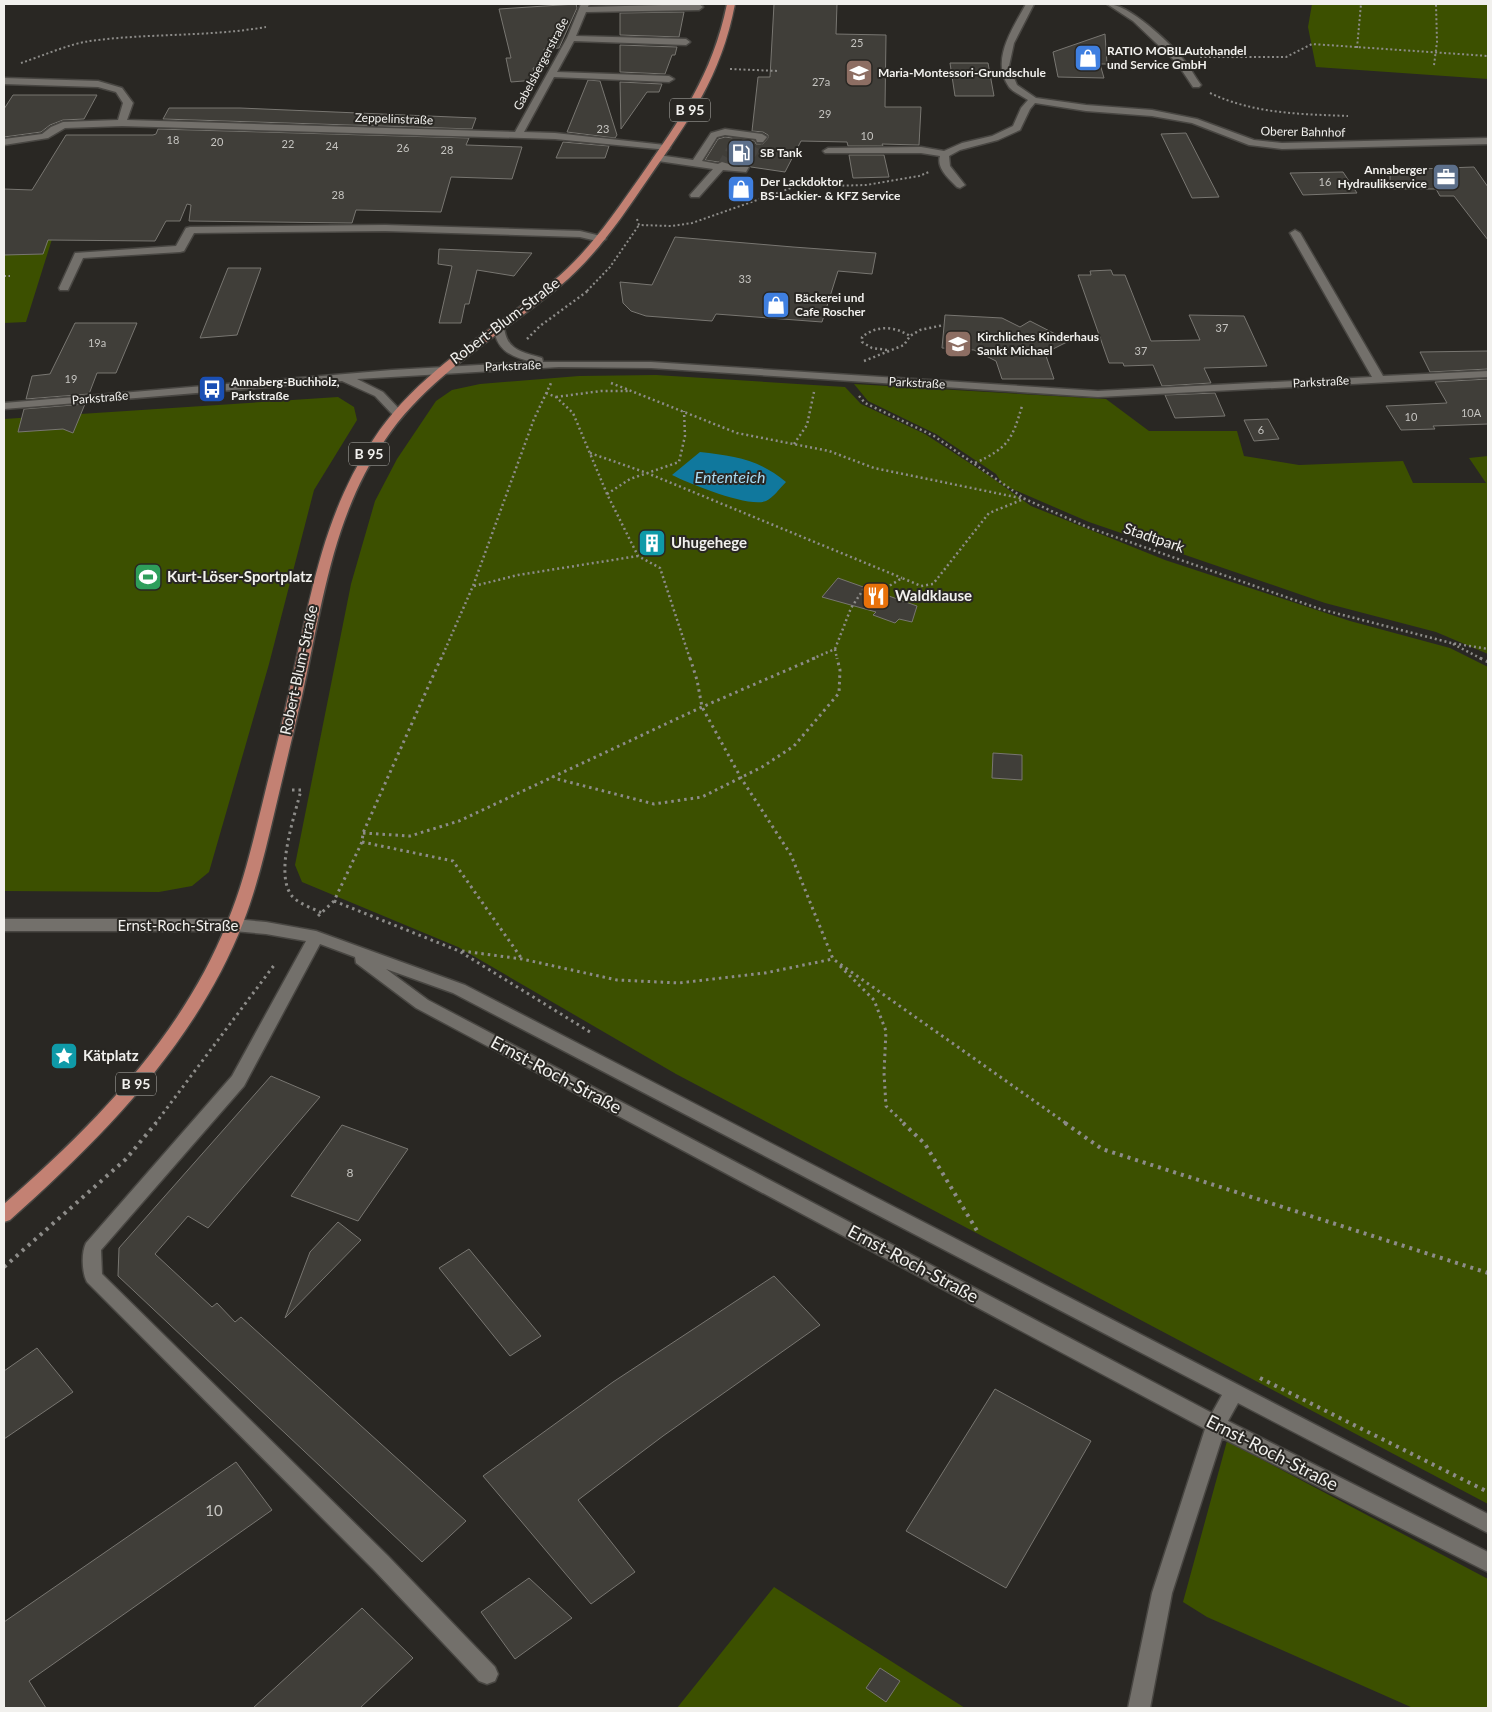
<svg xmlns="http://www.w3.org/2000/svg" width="1492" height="1712" font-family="Lato,sans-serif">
<rect width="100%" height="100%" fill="#292723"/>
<!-- green -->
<path fill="#3c5000" d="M1312,4H1488V79L1316,67L1308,27Z
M58,220L26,322L4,323V221Z
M656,375L845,387L861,404L925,434L991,477L1031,506L1165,560L1350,621L1450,648L1488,667V1504L676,1074L458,947L302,882L295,865L351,584L375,501L397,459L436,401L452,390L480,384L579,376Z
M854,384L1106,399L1149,431H1237L1244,456L1299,465L1403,461L1413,483H1486L1469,458L1488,456V654L1436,632L1325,603L1089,522L1003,485L996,474L936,434L868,401Z
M338,397L354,407L357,420L314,490L269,664L209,872L192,886L159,892L4,891V419Z
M1227,1441L1488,1579V1708H1413L1207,1617L1183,1602Z
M774,1587L965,1708H677Z"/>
<!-- water -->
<path fill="#10789d" d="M700,452C734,456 759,459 786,482C780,488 773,498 766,501C749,508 690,484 672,475Z"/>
<!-- building -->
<path fill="#403e39" stroke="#787671" d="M576,4L577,8L559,48L544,49L548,66L533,68L536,80L511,82L506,58H511L499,9Z
M774,4H837L836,34L886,35L885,107H921L919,145L882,144L883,146H848L847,142L801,141L785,172L751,167L745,162L739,165L723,160L718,162L705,160L718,139L725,137L755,141L756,144H763L768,138V135L763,132L752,131L758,77H770Z
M684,12L679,37L620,35V13Z
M1105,34L1107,64H1100L1104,78L1058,77L1053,52Z
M620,45L677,47L675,55H672L665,74L620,72Z
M950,63H988L994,96H955Z
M588,80L600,81L617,135L615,138L567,132Z
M620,82L662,84L659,92H647L621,129Z
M13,95H97L84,119L63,120L50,125L41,132L4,137V109Z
M169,108H240L476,118L472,129L163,119Z
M158,129L469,138L466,145L522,147L512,179L451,177L441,212L356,210L352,223L189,221L191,205L187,204L180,221H166L155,241L48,240L43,254L4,255V189L32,190L66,135H153L156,134Z
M1186,133L1219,197L1192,198L1161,134Z
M563,142L609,146L605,158H556Z
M849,155H884L889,177L853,178Z
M1474,167L1488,187V240L1454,196H1440L1436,189H1390V170Z
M1343,172L1357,193L1303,195L1290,173Z
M675,237L793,247L876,253L872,274L838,271L822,322L716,314L712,321L646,316L631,311L623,303L620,282L652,285Z
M439,249L532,253L514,276L477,270L469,304H465L461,323H439L452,266L438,264Z
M228,268H261L237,335L200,338Z
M1111,270L1113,275H1125L1151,341L1200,340L1189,315L1244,316L1267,366L1204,368L1211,383L1162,386L1153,365L1124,366L1123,363H1109L1078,275H1091L1090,271Z
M945,315L1002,318L1020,327L1030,321L1069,341L1045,353L1054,379H1002L996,361L974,350L942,348Z
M75,323H137L116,373H97L89,394L26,399L32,376L50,374Z
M1488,351V369L1430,372L1420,352Z
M1488,379V424L1433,426L1435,429L1401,430L1386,406L1447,403L1435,382Z
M1215,393L1225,416L1175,418L1165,395Z
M85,404L73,433L63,429L18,432L24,409Z
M1268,419L1279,439L1254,441L1244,420Z
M838,578L917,606L912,622L899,619L895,623L873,615L876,612L822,597Z
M993,753L1022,755V780L992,778Z
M271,1076L320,1097L208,1228L188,1216L155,1254L212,1307L217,1303L235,1322L241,1317L466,1521L422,1562L118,1276L119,1248Z
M342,1125L408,1149L358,1221L291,1196Z
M338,1222L361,1240L285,1318L310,1252Z
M469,1249L541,1336L510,1356L439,1268Z
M774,1276L820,1325L663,1436L578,1500L635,1572L591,1604L483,1476L613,1382Z
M37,1348L73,1392L4,1439V1371Z
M995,1389L1091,1441L1006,1588L906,1531Z
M236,1462L272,1510L29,1681L46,1708H4V1622Z
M529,1578L572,1618L515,1659L481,1612Z
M362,1608L413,1658L360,1708H253Z
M880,1668L900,1681L886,1702L866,1688Z"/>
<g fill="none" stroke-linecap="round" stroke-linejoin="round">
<!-- minor-tunnel -->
<path stroke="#474541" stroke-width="9" stroke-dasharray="9 5" stroke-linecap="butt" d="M722,165L738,137
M744,167L760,140"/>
<!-- minor casing -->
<g stroke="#484642" stroke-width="3">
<path id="minor" d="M581,4H589L588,7L699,4L703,7L699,10L586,12L576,36L686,39L690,42L686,45L574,41L557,72L669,76L674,79L669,82L554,77L524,132L555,133L665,145L670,148L668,150L555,139L122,126L65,128L48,138L4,145V139L42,134L51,127L63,122L118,120L123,103L116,92L98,87L4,84V78L98,81L122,88L133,103L127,120L515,132L567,38Z
M1026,4H1034L1014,43L1009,66L1017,85L1036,98L1086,105L1152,110L1197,119L1254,140L1282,143L1488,138V144L1282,149L1249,145L1192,123L1152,116L1086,111L1035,103L1030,109L1020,130L998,140L960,150L949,156L950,166L965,185L960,188L957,187C949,179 936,168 940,156L921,153H825L823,151L828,148L921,147L944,151L962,143L992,136L1013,126L1021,108L1028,100C1022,96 1013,92 1009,87C990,60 1013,28 1026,4Z
M1107,4C1128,3 1169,42 1183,59C1190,67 1195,77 1201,85L1199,87H1193L1177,63L1133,21Z
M725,129L762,134L767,137L763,142H757L756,139L725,135L717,137L702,161L718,164L722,162L739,167L744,164L749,167L746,172L723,170L699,197H691L690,195L713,169L658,161L653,158L658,155L693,160L711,133Z
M385,225L580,231L605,237L606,239L601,242L580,237L385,231L194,233L184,251L180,252L83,258L68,290H60L59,288L75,253L176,246L186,228L190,227Z
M1295,230L1300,233L1383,376L1488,371V377L1098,397L651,368L559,367L357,379L383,392L403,413L397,416L393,415L375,396L342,381L4,409V403L392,370L533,362C511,357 495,350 494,326L499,323L504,326C506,350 521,352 542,358L543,362H651L1098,391L1372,377L1290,233Z
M4,919H234L266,922L316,931L465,985L1488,1514V1533L1238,1403L1228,1421L1488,1552V1572L1222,1438L1172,1593L1150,1708H1128L1152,1593L1205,1429L416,1008L356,963L355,957L320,944L244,1086L101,1250L102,1274L388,1556L495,1667L498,1674L495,1681L487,1684L479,1681L374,1570L87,1282C82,1273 81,1253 86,1243L232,1076L306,941L266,934L234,931H4ZM386,969L453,993L1222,1395L1212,1413L428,1000Z"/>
</g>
<!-- major casing -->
<g stroke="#484642" stroke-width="3">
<path id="major" d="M727,4H735C721,77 689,120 648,179C622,217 596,256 560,286C500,336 429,374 385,440C332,517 322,607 302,696C293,734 284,772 275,810C266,848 257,887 243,923C196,1043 104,1136 10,1220L4,1222V1204C94,1125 182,1036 227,923C243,885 252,845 262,805C271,767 281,730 289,692C310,602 321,518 373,440C418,371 490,333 552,282C588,253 613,215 640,177C681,118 712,76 727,4Z"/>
</g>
<!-- path-far3 -->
<path stroke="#8d8c89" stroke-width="2" stroke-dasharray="2 2.5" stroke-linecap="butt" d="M1357,48L1361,4
M1200,57H1286L1312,44L1488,56
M21,63C42,56 69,44 90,41C149,33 208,37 266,27
M1434,65L1437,42L1436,4
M730,69L778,71
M1210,93C1254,114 1300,114 1348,116
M637,219L639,225L672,226L692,223L794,187L866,185L919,176L929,172
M4,276H10
M587,291L610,267L639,225"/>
<!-- path-far2 -->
<path stroke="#8d8c89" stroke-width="2.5" stroke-dasharray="2 3" stroke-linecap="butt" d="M527,339L540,326L589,290
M887,350L872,348L862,342V337C877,325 894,326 910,336
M864,361L904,345L910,336L920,330L944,325
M611,383L737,433L829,451L874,468L1025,499
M546,393L556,397L573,413L607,494L638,556L660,568L690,659
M859,396L865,403L934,436L1025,499L1087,527L1320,609L1451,643L1488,649
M556,397L601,391H629
M794,444L807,425L814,392
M590,453L647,473L902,578
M975,463C1008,448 1012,440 1022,406
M607,494L630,479L679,462L685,436L684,411
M474,586L518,575L638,556
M1453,644L1482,659
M835,649L837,659
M441,659L473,586L534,419L552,381
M812,659L835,649L851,608L865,587L886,588L902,578L921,586L933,584L989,513L1024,499"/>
<!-- path-far1 -->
<path stroke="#8d8c89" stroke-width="3" stroke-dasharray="2.5 4" stroke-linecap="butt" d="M690,658L697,680L702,707L741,778L791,855L833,959L1067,1124
M1480,658L1488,662
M552,776L557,779L654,804L702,797L762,767L794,746L839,693L840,670L837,658
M292,790H301C295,815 274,874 292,896C299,904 312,908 322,913
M363,833L410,836L459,821L702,707L815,658
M362,842L453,861L522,959
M334,901L459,951L590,1032
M318,916L334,901L362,842L363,833L441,658
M462,951L522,959L617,980L679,983L765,973L833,959
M840,966L874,1000L886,1031L884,1073L886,1106L905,1124
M155,1124L275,964"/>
<!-- path -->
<path stroke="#8d8c89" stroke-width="4" stroke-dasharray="3 5" stroke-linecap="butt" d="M903,1123L925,1144L979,1234
M1065,1123L1102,1149L1488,1273
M4,1267L126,1159L156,1123
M1260,1378L1488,1492"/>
<!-- minor -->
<use href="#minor" fill="#73706b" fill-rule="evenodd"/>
<!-- major -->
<use href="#major" fill="#c38173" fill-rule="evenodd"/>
</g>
<!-- icons -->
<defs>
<g id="shop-square" transform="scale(1.4375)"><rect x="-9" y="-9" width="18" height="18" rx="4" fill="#3f7fe0" stroke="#292723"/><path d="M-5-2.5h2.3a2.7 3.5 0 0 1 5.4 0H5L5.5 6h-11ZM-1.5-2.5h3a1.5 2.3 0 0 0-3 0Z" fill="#fff"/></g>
<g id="school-square" transform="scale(1.4375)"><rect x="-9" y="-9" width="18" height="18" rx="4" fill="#8d6e63" stroke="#292723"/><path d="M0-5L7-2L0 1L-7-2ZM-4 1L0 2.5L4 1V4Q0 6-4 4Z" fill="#fff"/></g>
<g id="fuel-square" transform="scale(1.4375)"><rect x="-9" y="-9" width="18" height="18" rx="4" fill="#5c6f8a" stroke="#292723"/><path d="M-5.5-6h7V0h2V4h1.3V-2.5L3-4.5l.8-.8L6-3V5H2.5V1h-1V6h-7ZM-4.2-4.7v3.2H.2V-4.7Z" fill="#fff"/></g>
<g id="office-square" transform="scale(1.4375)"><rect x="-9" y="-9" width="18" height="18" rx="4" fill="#5c6f8a" stroke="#292723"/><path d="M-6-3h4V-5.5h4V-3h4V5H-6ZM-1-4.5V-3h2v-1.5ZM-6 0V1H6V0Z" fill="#fff"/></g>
<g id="bus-square" transform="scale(1.4375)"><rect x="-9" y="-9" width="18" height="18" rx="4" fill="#1a4fb4" stroke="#292723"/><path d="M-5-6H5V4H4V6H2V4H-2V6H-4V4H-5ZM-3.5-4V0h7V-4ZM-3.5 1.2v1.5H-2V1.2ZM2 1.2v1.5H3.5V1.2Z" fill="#fff"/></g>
<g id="building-square" transform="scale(1.4375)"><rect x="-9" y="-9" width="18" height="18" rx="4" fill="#0f9aa8" stroke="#292723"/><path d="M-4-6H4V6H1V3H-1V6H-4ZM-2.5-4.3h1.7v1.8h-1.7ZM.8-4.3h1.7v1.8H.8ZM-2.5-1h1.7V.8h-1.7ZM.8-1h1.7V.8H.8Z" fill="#fff"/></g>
<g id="stadium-square" transform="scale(1.4375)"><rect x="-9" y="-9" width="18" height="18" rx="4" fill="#2e9e5b" stroke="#292723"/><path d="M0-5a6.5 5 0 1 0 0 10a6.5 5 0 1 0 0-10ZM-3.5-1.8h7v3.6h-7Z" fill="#fff"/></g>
<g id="restaurant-square" transform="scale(1.4375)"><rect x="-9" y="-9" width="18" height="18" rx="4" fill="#e8710a" stroke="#292723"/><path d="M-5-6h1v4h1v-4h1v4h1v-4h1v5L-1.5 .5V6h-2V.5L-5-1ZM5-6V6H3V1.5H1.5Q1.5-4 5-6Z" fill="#fff"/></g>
<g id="sight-square" transform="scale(1.4375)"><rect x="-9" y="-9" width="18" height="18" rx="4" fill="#0f9aa8" stroke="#292723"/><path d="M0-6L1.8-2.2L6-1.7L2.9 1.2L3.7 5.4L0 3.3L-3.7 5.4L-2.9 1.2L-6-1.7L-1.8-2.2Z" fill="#fff"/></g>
</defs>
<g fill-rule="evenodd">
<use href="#shop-square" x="1088" y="58"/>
<use href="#school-square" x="859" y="73"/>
<use href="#fuel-square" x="741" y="153"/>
<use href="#office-square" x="1446" y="177"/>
<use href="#shop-square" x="741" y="189"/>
<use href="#shop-square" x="776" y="305"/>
<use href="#school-square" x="958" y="344"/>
<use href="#bus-square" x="212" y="389"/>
<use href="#building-square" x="652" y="543"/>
<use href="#stadium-square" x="148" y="577"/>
<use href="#restaurant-square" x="876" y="596"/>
<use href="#sight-square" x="64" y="1056"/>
</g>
<g text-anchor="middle" stroke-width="4" stroke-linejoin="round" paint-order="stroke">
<!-- far-number labels -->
<g font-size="11" fill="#c5c4c0">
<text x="857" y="47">25</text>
<text x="821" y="86">27a</text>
<text x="825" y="118">29</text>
<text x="603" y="133">23</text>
<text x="867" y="140">10</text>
<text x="173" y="144">18</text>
<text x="217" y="146">20</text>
<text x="288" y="148">22</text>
<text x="332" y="150">24</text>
<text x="403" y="152">26</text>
<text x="447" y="154">28</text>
<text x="1325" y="186">16</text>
<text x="338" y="199">28</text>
<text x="745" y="283">33</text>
<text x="1222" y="332">37</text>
<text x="97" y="347">19a</text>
<text x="1141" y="355">37</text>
<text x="71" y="383">19</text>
<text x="1471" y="417">10A</text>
<text x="1411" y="421">10</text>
<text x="1261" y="434">6</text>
</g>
<!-- far-poi labels -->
<g font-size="12" font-weight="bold" fill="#f1f0ed" stroke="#292723" text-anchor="start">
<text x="1107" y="55">RATIO MOBILAutohandel<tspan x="1107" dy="14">und Service GmbH</tspan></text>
<text x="878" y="77">Maria-Montessori-Grundschule</text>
<text x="760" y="157">SB Tank</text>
<text x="1427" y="174" text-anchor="end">Annaberger<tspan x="1427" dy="14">Hydraulikservice</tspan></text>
<text x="760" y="186">Der Lackdoktor<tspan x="760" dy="14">BS-Lackier- &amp; KFZ Service</tspan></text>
<text x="795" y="302">Bäckerei und<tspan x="795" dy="14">Cafe Roscher</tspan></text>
<text x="977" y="341">Kirchliches Kinderhaus<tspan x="977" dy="14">Sankt Michael</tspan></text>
<text x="231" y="386">Annaberg-Buchholz,<tspan x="231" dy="14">Parkstraße</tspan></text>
</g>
<!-- far-street labels -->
<g font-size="12" fill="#f1f0ed" stroke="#292723">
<text transform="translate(541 64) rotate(-62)" y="4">Gabelsbergerstraße</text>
<text transform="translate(394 119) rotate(2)" y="4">Zeppelinstraße</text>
<text transform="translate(1303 132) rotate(1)" y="4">Oberer Bahnhof</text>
<text transform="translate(513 366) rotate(-2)" y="4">Parkstraße</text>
<text transform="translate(1321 382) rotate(-3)" y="4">Parkstraße</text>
<text transform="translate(917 383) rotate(3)" y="4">Parkstraße</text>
<text transform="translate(100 398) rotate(-5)" y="4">Parkstraße</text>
</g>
<!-- number labels -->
<g font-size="12" fill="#c5c4c0">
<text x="350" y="1177">8</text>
</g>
<!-- shield labels -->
<g fill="#292723" stroke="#b5b4b0" stroke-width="1">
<rect x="670" y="98.5" width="40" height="23" rx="4"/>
<rect x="349" y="442.5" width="40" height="23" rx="4"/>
<rect x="116" y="1072.5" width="40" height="23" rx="4"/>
</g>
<g font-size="14" font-weight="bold" fill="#f1f0ed">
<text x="690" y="115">B 95</text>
<text x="369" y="459">B 95</text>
<text x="136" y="1089">B 95</text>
</g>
<!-- street labels -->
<g font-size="15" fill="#f1f0ed" stroke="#292723">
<text transform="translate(505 321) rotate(-37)" y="5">Robert-Blum-Straße</text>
<text transform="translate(1154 538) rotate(19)" y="5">Stadtpark</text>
<text transform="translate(299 670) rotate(-78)" y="5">Robert-Blum-Straße</text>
<text x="178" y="931">Ernst-Roch-Straße</text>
</g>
<!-- poi labels -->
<g font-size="15" font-weight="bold" fill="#f1f0ed" stroke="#292723" text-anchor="start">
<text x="671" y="548">Uhugehege</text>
<text x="167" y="582">Kurt-Löser-Sportplatz</text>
<text x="895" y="601">Waldklause</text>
<text x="83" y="1061">Kätplatz</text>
</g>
<!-- near-number labels -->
<g font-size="15" fill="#c5c4c0">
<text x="214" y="1516">10</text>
</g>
<!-- water labels -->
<g font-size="16" font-style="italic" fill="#a7daf3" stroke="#292723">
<text x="730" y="483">Ententeich</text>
</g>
<!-- near-street labels -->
<g font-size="18" fill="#f1f0ed" stroke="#292723">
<text transform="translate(556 1075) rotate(28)" y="6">Ernst-Roch-Straße</text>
<text transform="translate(913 1264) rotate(28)" y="6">Ernst-Roch-Straße</text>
<text transform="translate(1272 1453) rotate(27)" y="6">Ernst-Roch-Straße</text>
</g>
</g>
<!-- border -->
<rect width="1492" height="1712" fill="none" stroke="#f1f0ed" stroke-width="10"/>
</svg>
